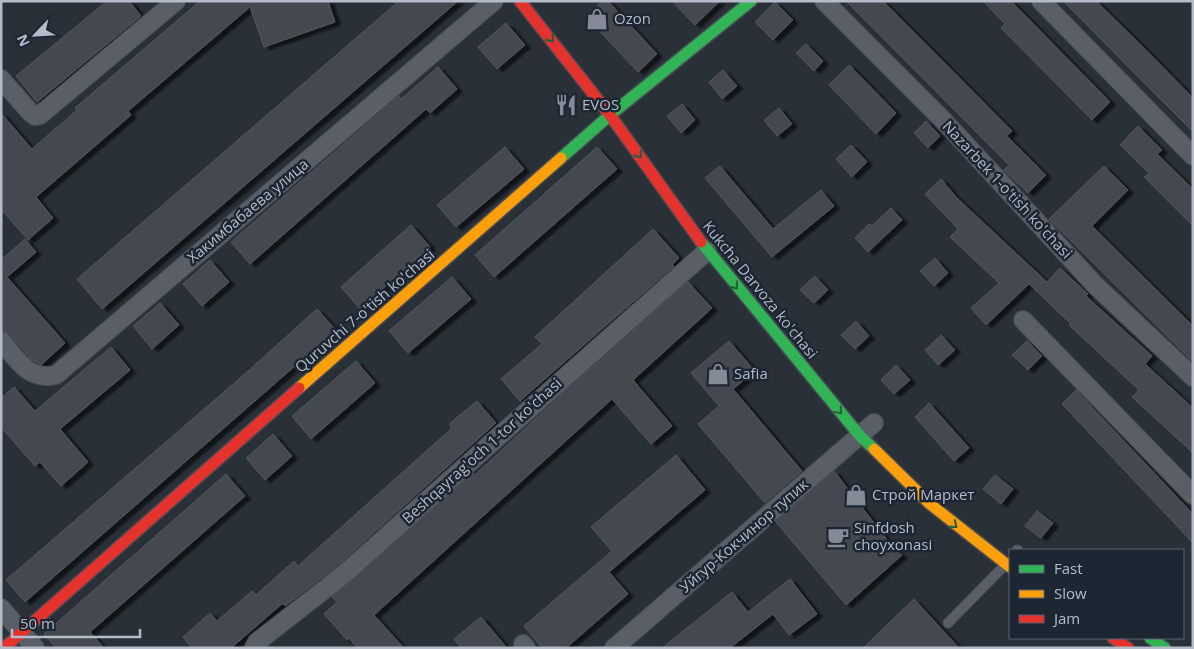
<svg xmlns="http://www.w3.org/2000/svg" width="1194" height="649" font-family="'Open Sans',sans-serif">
<defs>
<filter id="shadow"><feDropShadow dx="5.5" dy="3" stdDeviation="1" flood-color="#0009"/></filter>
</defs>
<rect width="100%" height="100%" fill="#2a3038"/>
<!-- building -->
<path fill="#444950" stroke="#52575f" filter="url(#shadow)" d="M107,1H129L141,16L37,102L16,76Z
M200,1H328L335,22L264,47L250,7L128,111L131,115L36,197L53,218L28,240L1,209V113L32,149L77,110L75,108Z
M399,1H458L102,309L77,279Z
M602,1H608L657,54L638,72L586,17Z
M672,1H720L695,25Z
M846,1H883L1012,131L1007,136L1046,175L1028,193L1004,170L1009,165Z
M983,1H1011L1110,102L1092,120L1001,28L1005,24Z
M1063,1H1096L1143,47L1193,98V132Z
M775,2L793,20L773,40L755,22Z
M506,23L525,45L497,69L478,47Z
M806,44L823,61L814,71L796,53Z
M849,65L896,113L876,134L829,85Z
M438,67L457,89L430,113L426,109L250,264L231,242L399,96L401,99Z
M723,70L737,86L722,99L709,82Z
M682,104L695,120L681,133L667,116Z
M779,108L792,124L777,136L764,120Z
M926,121L940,136L928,148L914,133Z
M1138,126L1162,150L1157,154L1193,189V226L1144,177L1149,173L1120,145Z
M851,145L867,162L852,177L836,159Z
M505,147L524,169L456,227L437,205Z
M597,147L617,169L494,277L475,255Z
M720,166L773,229L821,190L834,206L772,257L705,178Z
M1104,166L1128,190L1092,226L1193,326V362L1049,219Z
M941,179L957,198L1047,282L1060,268L1088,294L1086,296L1152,356L1145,364L1193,408V453L1132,397L1139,390L1069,325L1071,324L1029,284L986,325L971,308L999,283L950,237L958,229L925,194Z
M891,208L902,220L868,252L855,238L869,224L872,226Z
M411,225L430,247L360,309L341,287Z
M653,229L679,258L672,265L674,266L520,401L501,379L542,344L535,337Z
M25,239L36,252L7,277L65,343L41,365L31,359L9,334L1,331V260Z
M935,258L948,273L934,286L920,271Z
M210,260L229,282L202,306L183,284Z
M815,276L828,290L814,303L800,290Z
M452,277L471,299L408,353L389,331Z
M688,282L712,308L633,380L672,426L651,444L612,399L374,615L404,648H357L349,638L347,640L324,614L337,602L332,597L473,473L475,475L558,398Z
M160,303L179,325L152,349L133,326Z
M317,309L336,330L25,602L6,580L247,372Z
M856,321L869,336L855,349L841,335Z
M941,335L955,350L938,365L925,350Z
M729,341L755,371L733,389L802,471L765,503L698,424L719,406L691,373Z
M1027,341L1042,356L1028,370L1012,355Z
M111,347L130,370L60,429L88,462L61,486L40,462L35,466L1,427V398L14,387L35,411Z
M356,361L375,383L311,439L292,416Z
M896,365L910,380L894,394L881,380Z
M1076,390L1193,514V543L1062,404Z
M477,401L496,423L336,567L285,606L283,603L231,648H192L183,637L210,613L217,621L252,591L256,595L294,561L298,566L452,428L449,424Z
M929,403L969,448L954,461L915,417Z
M273,434L292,456L265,480L246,458Z
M676,455L705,490L609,572L628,594L566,648H542L524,626L612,551L591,527Z
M834,471L895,550L902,555L846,605L776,522Z
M226,474L245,496L90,632L104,648H56L44,634Z
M995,475L1013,489L1001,504L983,489Z
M1037,511L1053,523L1041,538L1025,526Z
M790,579L817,614L789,635L773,614L730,648H662L732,592L748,612Z
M914,599L959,648H863Z
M481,617L507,648H461L454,639Z"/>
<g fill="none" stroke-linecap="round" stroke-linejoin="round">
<!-- lane casing -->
<g stroke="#484c53" stroke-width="11">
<path id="lane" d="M1017,550H1018
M948,623L1004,566"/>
</g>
<!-- street casing -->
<g stroke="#484c53" stroke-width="20">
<path id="street" d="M824,1L944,121L1095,285L1193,377
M1041,1L1193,156
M1,79L30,112L35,116L40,115L176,1
M1023,320L1193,495
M1,341C18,360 28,381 56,375L494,1
M1,608L35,648
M523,644L526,648
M254,648L257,642L343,575L707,251
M614,648L874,423"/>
</g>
<!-- fast casing -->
<g stroke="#484c53" stroke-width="14">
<path id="fast" d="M561,158L610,115L751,1
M701,242L860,436L874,449
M1150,638L1165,648"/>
</g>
<!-- slow casing -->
<g stroke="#484c53" stroke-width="14">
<path id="slow" d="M299,388L561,158
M874,449L930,504L1010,567"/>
</g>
<!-- jam casing -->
<g stroke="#484c53" stroke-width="14">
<path id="jam" d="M520,1L610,115L701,242
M1113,638L1128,648
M4,648L299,388"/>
</g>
<!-- lane -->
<use href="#lane" stroke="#5a5e66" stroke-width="9"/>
<!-- street -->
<use href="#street" stroke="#5a5e66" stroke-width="18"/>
<!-- fast -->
<use href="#fast" stroke="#30b455" stroke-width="11"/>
<!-- slow -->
<use href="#slow" stroke="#ff9f0a" stroke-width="11"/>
<!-- jam -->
<use href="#jam" stroke="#e5322d" stroke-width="11"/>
</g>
<!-- one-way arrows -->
<defs><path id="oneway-chevron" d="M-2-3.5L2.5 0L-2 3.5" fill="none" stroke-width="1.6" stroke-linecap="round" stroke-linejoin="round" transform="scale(1.25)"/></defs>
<g stroke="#255f41">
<use href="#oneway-chevron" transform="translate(551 39) rotate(52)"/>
<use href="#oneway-chevron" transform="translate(639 155) rotate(54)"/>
<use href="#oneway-chevron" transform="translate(735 286) rotate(52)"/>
<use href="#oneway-chevron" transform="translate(839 411) rotate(50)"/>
<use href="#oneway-chevron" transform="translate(954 525) rotate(40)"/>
</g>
<!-- icons -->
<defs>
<g id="shop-bare" transform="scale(1.725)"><path d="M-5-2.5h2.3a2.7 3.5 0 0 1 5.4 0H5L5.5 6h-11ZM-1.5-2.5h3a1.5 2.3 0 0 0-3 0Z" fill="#848b96" stroke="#1d2633" stroke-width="2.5" paint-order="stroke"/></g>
<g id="restaurant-bare" transform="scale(1.725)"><path d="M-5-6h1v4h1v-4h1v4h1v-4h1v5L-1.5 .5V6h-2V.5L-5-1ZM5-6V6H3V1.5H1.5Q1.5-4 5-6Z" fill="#848b96" stroke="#1d2633" stroke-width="2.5" paint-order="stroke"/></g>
<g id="cafe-bare" transform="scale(1.725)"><path d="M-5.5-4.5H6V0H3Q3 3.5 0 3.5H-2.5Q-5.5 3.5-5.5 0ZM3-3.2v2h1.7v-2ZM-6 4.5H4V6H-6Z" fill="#848b96" stroke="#1d2633" stroke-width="2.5" paint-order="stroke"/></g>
</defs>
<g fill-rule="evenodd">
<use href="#shop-bare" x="597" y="19"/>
<use href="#restaurant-bare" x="566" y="105"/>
<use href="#shop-bare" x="718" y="374"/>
<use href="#shop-bare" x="856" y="495"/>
<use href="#cafe-bare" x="838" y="537"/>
</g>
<g text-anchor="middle" stroke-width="5" stroke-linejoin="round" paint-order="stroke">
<!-- poi labels -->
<g font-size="15" fill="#b4bcc9" stroke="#1d2633" text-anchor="start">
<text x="614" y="24">Ozon</text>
<text x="582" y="110">EVOS</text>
<text x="734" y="379">Safia</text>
<text x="872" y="500">Строй Маркет</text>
<text x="854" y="533">Sinfdosh<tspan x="854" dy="17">choyxonasi</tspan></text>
</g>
<!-- street labels -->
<g font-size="15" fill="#b4bcc9" stroke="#1d2633">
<text transform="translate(1007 190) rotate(47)" y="5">Nazarbek 1-o'tish ko'chasi</text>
<text transform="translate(248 211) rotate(-40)" y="5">Хакимбабаева улица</text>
<text transform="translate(760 290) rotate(51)" y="5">Kukcha Darvoza ko'chasi</text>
<text transform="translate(365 311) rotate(-41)" y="5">Quruvchi 7-o'tish ko'chasi</text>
<text transform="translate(482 451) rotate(-42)" y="5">Beshqayrag'och 1-tor ko'chasi</text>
<text transform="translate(744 536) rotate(-41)" y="5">Уйгур-Кокчинор тупик</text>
</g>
</g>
<!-- border -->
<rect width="1194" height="649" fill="none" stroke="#b4bcc9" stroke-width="5"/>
<!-- legend -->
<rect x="1009" y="549" width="175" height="90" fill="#1d2633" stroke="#59626f"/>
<rect x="1019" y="565" width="25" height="8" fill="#30b455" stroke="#59626f"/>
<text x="1054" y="574" font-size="15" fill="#b4bcc9">Fast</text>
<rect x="1019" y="590" width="25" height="8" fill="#ff9f0a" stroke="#59626f"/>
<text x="1054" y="599" font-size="15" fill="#b4bcc9">Slow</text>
<rect x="1019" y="615" width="25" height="8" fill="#e5322d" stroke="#59626f"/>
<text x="1054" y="624" font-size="15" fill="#b4bcc9">Jam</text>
<!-- north arrow -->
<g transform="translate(35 35) rotate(245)" stroke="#1d2633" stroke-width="4" paint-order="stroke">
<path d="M0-4L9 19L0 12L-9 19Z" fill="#b4bcc9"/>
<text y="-8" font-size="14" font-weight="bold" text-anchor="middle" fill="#b4bcc9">N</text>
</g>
<!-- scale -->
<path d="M12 629v8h128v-8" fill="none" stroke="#b4bcc9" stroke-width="2.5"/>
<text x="20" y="629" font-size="15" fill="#b4bcc9" stroke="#1d2633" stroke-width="4" paint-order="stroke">50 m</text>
</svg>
